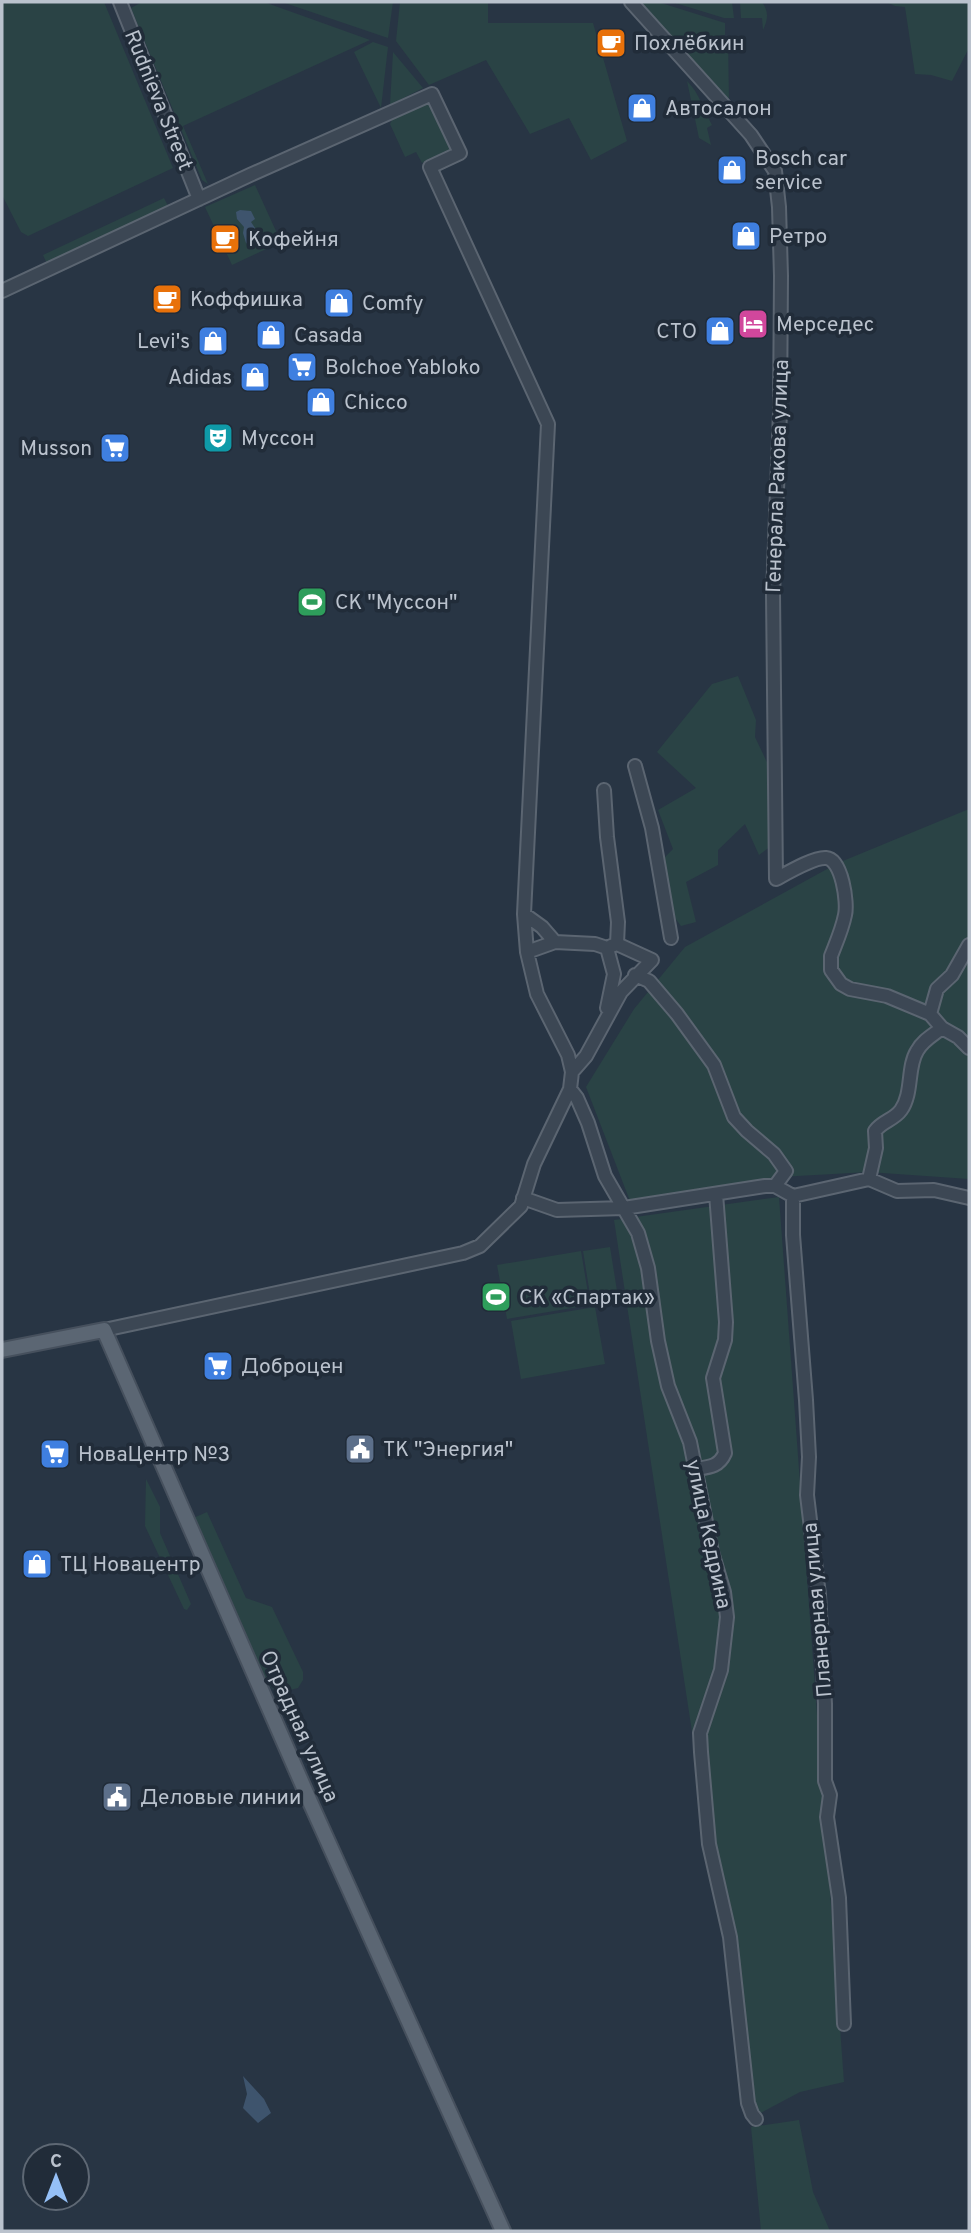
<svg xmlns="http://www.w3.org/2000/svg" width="971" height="2233" font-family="Overpass,sans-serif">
<rect width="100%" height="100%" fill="#283544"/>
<!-- green -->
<path fill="#2a4345" d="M2,2H104L173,168L28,236L21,232L2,195Z
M142,2H264L370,40L183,126L208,184L202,180L131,8Z
M282,2H393L388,38Z
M400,2H488V23H593L627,141L591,160L569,118L530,134L486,60L429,85L396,41Z
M640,2H658L725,23V35L699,38L692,43L674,45L640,5Z
M672,2H732L734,18H724Z
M740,2H762C769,12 768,19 763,30L762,18H741Z
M886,2H969V48L952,81L931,75L915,74L905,7L895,6Z
M728,37L729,102L681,52L708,44V39Z
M373,42L388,47L381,108L354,52Z
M393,52L423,88L390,105Z
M687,81C700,94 703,109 712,125L707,128L711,145L699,138Z
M423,100L432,106L453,148L422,163L416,152L405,157L390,124L395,114Z
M255,185L281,242L232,265L205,207Z
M164,198L169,208L48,266L43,255Z
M738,676L756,720L755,737L773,775L774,844L759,855L745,824L718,850V865L686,882L696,922L681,926L675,918L663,859L673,849L658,810L696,788L657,752L712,684Z
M969,809V1179L868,1172L780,1177L630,1201L586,1087L634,1009L685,947L838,863Z
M779,1197L844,2082L800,2092L755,2116L748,2099L614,1220Z
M610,1247L618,1297L591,1301L583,1251Z
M581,1251L590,1305L507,1319L497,1265Z
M595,1307L605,1364L521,1379L511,1321Z
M146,1479L160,1507V1533L191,1604L187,1610L184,1609L145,1526Z
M207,1512L246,1598L272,1607L303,1672V1680L298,1688L286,1691L295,1700L294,1703L287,1707L279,1705L273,1689L264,1680L191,1519Z
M799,2120L813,2192L830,2231H761L751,2127Z"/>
<!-- water -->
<path fill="#3e546d" d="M240,210L251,211L255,219L251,222L255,228L252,242L249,245L246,243L243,233L244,227L237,219L236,212Z
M243,2076L264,2099L271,2113L258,2123L243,2108L247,2094Z"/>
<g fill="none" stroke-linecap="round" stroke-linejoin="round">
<!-- minor casing -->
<g stroke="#5b6571" stroke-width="16">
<path id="minor" d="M120,2L199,199
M631,2L751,135L775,171L779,207L781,276L780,412L773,594L776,879C787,873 814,857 826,858C842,859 848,903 845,915C842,930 836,943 831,956V970L841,984L850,989L887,996L930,1014L942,1028L958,1037L969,1048
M2,291L250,175L432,94L460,153L430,167L548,424L524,914L527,952L537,994L568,1055L572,1072L570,1089L534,1164L521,1206L480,1246L463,1253L104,1330
M635,766L652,828L671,938
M604,790L607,837L618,922L617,944L611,946
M524,914L542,927L555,942L595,944L607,948L614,974L607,1008
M527,952L555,942
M635,975L649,981L677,1014L714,1065L734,1117L747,1131L774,1154L786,1171L775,1186
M930,1014L937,989L952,975L969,945
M572,1072L586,1056L621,992L652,960L617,944
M570,1089L577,1098L588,1123L605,1176L638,1233L648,1268L658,1341L668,1386L690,1442L712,1552L724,1592L727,1617L721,1670L700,1733L701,1752L709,1844L730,1937L748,2103L752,2114L756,2119
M869,1179L876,1148L875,1131C882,1121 894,1120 901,1110C913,1093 907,1067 917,1051C922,1041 933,1035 942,1028
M793,1196V1235L806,1400L809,1457L807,1495L819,1595L825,1704V1781L830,1795L827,1817L839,1898L844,2024
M523,1198L557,1210L624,1208L765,1186H775L793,1196L869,1179L897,1191L934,1190L969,1198
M695,1469C709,1467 719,1467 725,1453L713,1378L725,1340L726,1322L716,1194"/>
</g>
<!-- major casing -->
<g stroke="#46505d" stroke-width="18">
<path id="major" d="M2,1350L104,1330L311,1804L503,2231"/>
</g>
<!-- minor -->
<use href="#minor" stroke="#3c4754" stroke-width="12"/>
<!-- major -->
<use href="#major" stroke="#5b6673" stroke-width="14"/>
</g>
<!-- icons -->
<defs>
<g id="cafe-square" transform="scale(1.575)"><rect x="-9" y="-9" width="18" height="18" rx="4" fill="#e8710a" stroke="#212c39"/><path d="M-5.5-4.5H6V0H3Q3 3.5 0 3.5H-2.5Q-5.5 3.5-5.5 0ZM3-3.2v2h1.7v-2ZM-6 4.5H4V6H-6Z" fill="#fff"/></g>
<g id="shop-square" transform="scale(1.575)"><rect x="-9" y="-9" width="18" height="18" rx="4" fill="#3f7fe0" stroke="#212c39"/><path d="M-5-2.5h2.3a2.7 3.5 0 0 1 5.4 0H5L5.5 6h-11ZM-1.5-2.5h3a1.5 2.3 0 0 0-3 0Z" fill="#fff"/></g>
<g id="hotel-square" transform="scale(1.575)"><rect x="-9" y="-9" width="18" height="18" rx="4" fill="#d1479c" stroke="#212c39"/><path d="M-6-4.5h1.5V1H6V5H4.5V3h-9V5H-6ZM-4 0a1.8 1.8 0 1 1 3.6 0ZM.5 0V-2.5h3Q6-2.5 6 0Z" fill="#fff"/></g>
<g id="supermarket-square" transform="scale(1.575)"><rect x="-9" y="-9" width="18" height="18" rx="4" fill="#3f7fe0" stroke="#212c39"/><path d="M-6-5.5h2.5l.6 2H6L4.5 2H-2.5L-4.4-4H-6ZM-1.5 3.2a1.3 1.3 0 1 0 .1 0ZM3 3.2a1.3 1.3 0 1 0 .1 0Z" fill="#fff"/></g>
<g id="theatre-square" transform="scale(1.575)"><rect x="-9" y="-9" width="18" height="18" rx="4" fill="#0f9aa8" stroke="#212c39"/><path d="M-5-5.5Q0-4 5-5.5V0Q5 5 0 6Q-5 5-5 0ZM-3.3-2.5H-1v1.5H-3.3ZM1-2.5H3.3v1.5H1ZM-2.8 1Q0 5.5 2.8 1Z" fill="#fff"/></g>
<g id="stadium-square" transform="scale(1.575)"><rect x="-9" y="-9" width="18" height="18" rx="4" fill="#2e9e5b" stroke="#212c39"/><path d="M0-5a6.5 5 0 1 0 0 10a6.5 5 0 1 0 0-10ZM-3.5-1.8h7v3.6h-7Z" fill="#fff"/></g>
<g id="civic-square" transform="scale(1.575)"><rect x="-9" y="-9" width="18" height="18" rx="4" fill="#5c6f8a" stroke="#212c39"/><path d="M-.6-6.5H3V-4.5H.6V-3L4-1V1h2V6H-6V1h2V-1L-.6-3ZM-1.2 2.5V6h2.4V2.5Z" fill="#fff"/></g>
</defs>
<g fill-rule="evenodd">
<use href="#cafe-square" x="611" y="43"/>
<use href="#shop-square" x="642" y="108"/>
<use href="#shop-square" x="732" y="170"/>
<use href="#shop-square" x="746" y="236"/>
<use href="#cafe-square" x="225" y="239"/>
<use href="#cafe-square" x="167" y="299"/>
<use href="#shop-square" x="339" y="303"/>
<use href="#hotel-square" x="753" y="324"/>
<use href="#shop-square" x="720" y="331"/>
<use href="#shop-square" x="271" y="335"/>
<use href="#shop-square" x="213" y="341"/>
<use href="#supermarket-square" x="302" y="367"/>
<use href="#shop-square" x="255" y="377"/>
<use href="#shop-square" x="321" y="402"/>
<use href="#theatre-square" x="218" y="438"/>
<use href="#supermarket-square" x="115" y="448"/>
<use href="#stadium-square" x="312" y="602"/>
<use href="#stadium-square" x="496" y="1297"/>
<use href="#supermarket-square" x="218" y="1366"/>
<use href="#civic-square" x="360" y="1449"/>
<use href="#supermarket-square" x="55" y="1454"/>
<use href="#shop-square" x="37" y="1564"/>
<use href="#civic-square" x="117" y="1797"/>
</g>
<g text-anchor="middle" stroke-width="7" stroke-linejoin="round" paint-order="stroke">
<!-- poi labels -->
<g font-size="21" fill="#bac2cd" stroke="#212c39" text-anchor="start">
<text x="634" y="50">Похлёбкин</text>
<text x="665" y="115">Автосалон</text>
<text x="755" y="165">Bosch car<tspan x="755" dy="24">service</tspan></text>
<text x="769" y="243">Ретро</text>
<text x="248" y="246">Кофейня</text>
<text x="190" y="306">Коффишка</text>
<text x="362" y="310">Comfy</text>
<text x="776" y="331">Мерседес</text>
<text x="697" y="338" text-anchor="end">СТО</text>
<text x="294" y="342">Casada</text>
<text x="190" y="348" text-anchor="end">Levi's</text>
<text x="325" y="374">Bolchoe Yabloko</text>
<text x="232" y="384" text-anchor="end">Adidas</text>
<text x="344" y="409">Chicco</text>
<text x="241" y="445">Муссон</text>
<text x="92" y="455" text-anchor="end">Musson</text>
<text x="335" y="609">СК "Муссон"</text>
<text x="519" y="1304">СК «Спартак»</text>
<text x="241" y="1373">Доброцен</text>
<text x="383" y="1456">ТК "Энергия"</text>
<text x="78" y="1461">НоваЦентр №3</text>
<text x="60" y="1571">ТЦ Новацентр</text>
<text x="140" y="1804">Деловые линии</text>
</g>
<!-- street labels -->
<g font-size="21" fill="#bac2cd" stroke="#212c39">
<text transform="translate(159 100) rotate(68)" y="7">Rudnieva Street</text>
<text transform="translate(777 476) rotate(-88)" y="7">Генерала Ракова улица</text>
<text transform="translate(709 1534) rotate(78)" y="7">улица Кедрина</text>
<text transform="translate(817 1610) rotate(-95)" y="7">Планерная улица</text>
<text transform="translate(300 1726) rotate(66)" y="7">Отрадная улица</text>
</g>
</g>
<!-- border -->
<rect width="971" height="2233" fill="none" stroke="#bac2cd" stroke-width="7"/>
<!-- north arrow -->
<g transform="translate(56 2177)"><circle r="33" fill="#212c39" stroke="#5e6874" stroke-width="2"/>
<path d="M0-5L12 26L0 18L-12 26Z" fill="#95c0f7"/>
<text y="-10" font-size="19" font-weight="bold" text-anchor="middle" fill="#bac2cd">С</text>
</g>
</svg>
